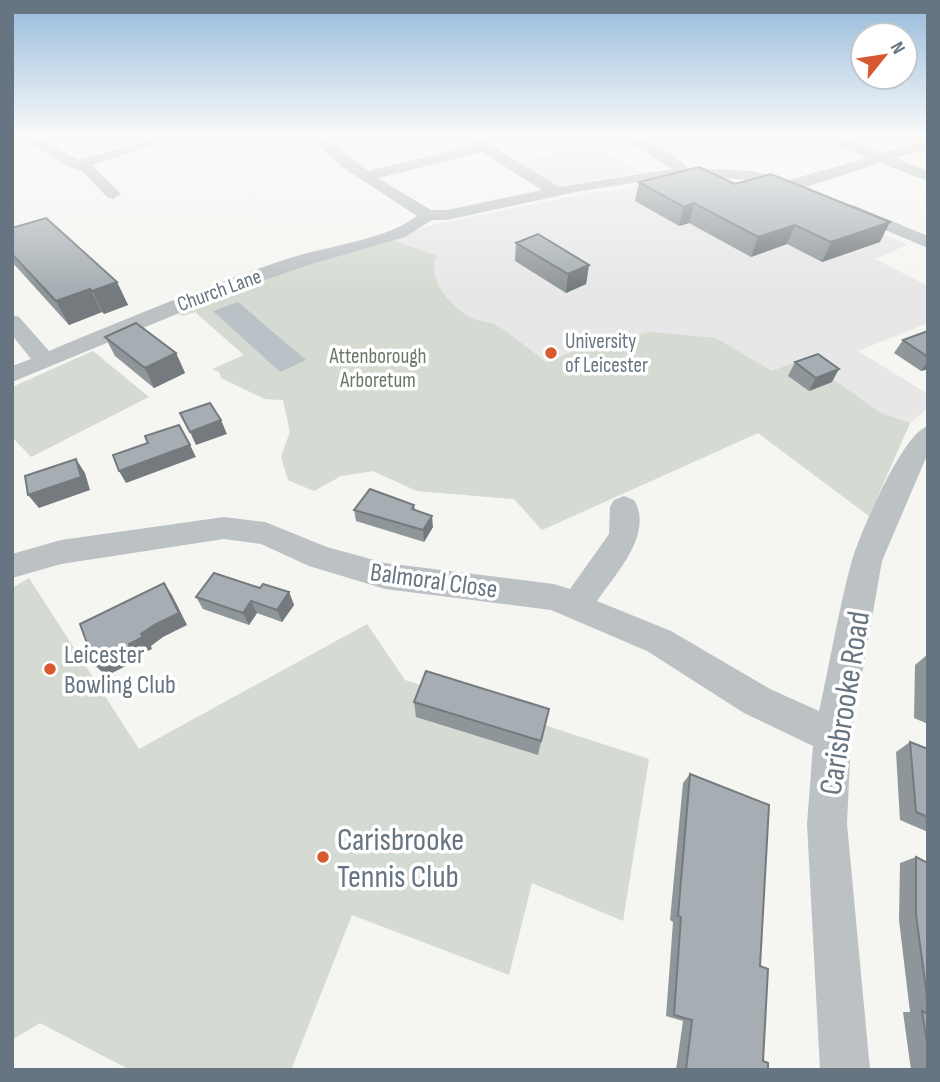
<svg xmlns="http://www.w3.org/2000/svg" width="940" height="1082" font-family="'Sofia Sans Condensed',sans-serif">
<rect width="100%" height="100%" fill="#f5f5f2"/>
<!-- built -->
<path fill="#e6e7e6" d="M551,137H577L639,172L558,186L518,162L556,153L529,141Z
M711,179L769,186L802,197L907,245L875,259L928,286V323L858,351L928,394V408L910,423L869,516L758,433L542,530L514,499L417,491L373,471L341,476L314,491L288,480L281,457L290,432L283,400L265,399L221,378L219,372L212,369L244,355L195,312L183,316L411,231L440,223L589,193Z"/>
<!-- green -->
<path fill="#d5dad2" d="M387,238L437,256C425,279 452,307 471,318C480,322 490,321 498,326C515,337 531,351 547,363L585,346L651,332L716,338L772,371L804,359L881,413L910,423L869,516L758,433L542,530L514,499L417,491L373,471L341,476L314,491L288,480L281,457L290,432L283,400L265,399L221,378L219,372L212,369L244,355L195,312L183,316L175,311L323,257Z
M93,351L149,397L31,457L12,437V387Z
M29,578L139,749L367,624L405,680L649,759L623,921L532,883L509,975L352,915L291,1070H130L40,1023L12,1040V588Z"/>
<!-- water -->
<path fill="#b8c2c7" d="M238,302L306,360L280,372L213,311Z"/>
<g fill="none" stroke-linecap="round" stroke-linejoin="round">
<!-- minor -->
<path fill="#bcc1c4" fill-rule="evenodd" d="M20,137H38L78,160L152,139L159,143L92,165L121,194L113,199L107,197L83,172L65,165Z
M310,137H326L368,171L472,146L461,137H478L559,187L672,169L621,137C645,137 672,151 688,168L751,171L789,180L867,158L819,137H840L882,153L928,140V149L895,158L928,171V181L880,163L794,191L751,180L708,177L664,178L576,192L447,220H432L405,237L305,266L223,295L12,382V366L31,359L12,335V315L19,317L49,351C128,318 208,285 290,258C327,246 386,240 417,216L341,166ZM482,152L542,190L447,210H431L378,178Z
M853,205L928,236V248L847,214L845,210Z
M928,426V453L882,561L851,736L847,824L870,1070H820L807,824L813,746L744,713L647,651L551,610L385,589L309,566L261,544L224,539L61,564L12,578V554L61,540L224,517L265,522L327,547L385,563L554,584L570,589L609,534L610,507L614,500L624,496L634,500C654,534 616,573 597,601L671,631L770,689L819,711C830,662 838,612 851,564C858,537 903,432 928,426Z"/>
</g>
<!-- wall -->
<path fill="#8f969a" d="M639,182L735,184L880,242L822,262L787,244L751,257L689,223L679,226L635,201Z
M12,228L117,282L128,305L104,314L102,312L69,325L12,262Z
M516,243L589,265L586,284L566,293L515,261Z
M928,331V369L921,371L894,353L903,340Z
M105,337L176,353L185,373L154,388L115,356Z
M795,362L832,382L809,391L788,376Z
M414,505L415,510L433,527L424,542L356,521L354,510Z
M260,588L289,592L294,605L282,622L257,613L249,625L203,609L196,597Z
M928,654V724L914,718L915,665Z
M414,702L549,709L538,755L416,717Z
M910,742L928,749V832L900,820L896,752Z
M690,774L760,966L763,1061L768,1070H676L683,1021L666,1016L673,922L670,920L683,783Z
M916,857L928,863V1070H911L903,1012H910L899,920L900,863Z"/>
<!-- shaded-wall -->
<path fill="#747a7d" d="M694,203L689,223L679,226L684,207Z
M890,222L880,242L822,262L831,242Z
M795,225L787,244L751,257L758,237Z
M589,265L586,284L566,293L568,274Z
M117,282L128,305L104,314L92,291Z
M90,289L102,312L69,325L56,301Z
M176,353L185,373L154,388L145,368Z
M928,361V369L921,371Z
M839,369L832,382L809,391L816,378Z
M221,420L227,434L196,445L190,432Z
M190,445L196,457L126,483L119,471Z
M76,459L85,473L90,490L39,508L28,495Z
M432,516L433,527L424,542L423,530Z
M164,583L172,595L187,625L163,637L151,646L152,649L139,655L140,659L106,676L95,665L129,644L141,634Z
M289,592L294,605L282,622L277,610Z
M251,601L257,613L249,625L243,613Z"/>
<!-- building -->
<path fill="#a6aeb3" stroke="#747a7d" stroke-width="2" d="M699,167L735,184L771,174L890,222L831,242L795,225L758,237L694,203L684,207L639,182Z
M46,218L117,282L92,291L90,289L56,301L12,254V228Z
M538,234L589,265L568,274L516,243Z
M136,323L176,353L145,368L105,337Z
M928,331V357L903,340Z
M818,354L839,369L816,378L795,362Z
M210,403L221,420L190,432L180,413Z
M179,425L190,445L119,471L113,455L148,443L145,436Z
M76,459L81,477L28,495L25,476Z
M370,489L414,505L412,509L432,516L423,530L354,510Z
M214,573L260,588L263,584L289,592L277,610L251,601L243,613L196,597Z
M164,583L179,613L154,625L141,634L143,637L129,644L130,647L95,665L80,624Z
M426,671L549,709L541,741L414,702Z
M910,742L928,749V817L916,812Z
M690,774L769,805L760,966L768,969L763,1061L768,1063V1070H686L692,1020L674,1015L681,917L678,916Z
M916,857L928,863V1004L916,915Z
M922,1011L928,1014V1049Z"/>
<!-- sky -->
<linearGradient id="sky" x2="0" y2="1"><stop stop-color="#95badb"/><stop offset="0.47" stop-color="#fafaf9"/><stop offset="1" stop-color="#fafaf9" stop-opacity="0"/></linearGradient>
<rect width="940" height="289" fill="url(#sky)"/>
<!-- markers -->
<g fill="#d75831" stroke="#fff" stroke-width="2.5">
<circle cx="551" cy="353" r="7"/>
<circle cx="50" cy="669" r="7"/>
<circle cx="323" cy="857" r="7"/>
</g>
<g text-anchor="middle" stroke-width="7" stroke-linejoin="round" paint-order="stroke">
<!-- far-street labels -->
<g font-size="21" fill="#667581" stroke="#fff">
<text transform="translate(219 290) rotate(-20)" y="7">Church Lane</text>
</g>
<!-- far-poi labels -->
<g font-size="21" fill="#667581" stroke="#fff" text-anchor="start">
<text x="565" y="348">University<tspan x="565" dy="24">of Leicester</tspan></text>
</g>
<!-- far-park labels -->
<g font-size="21" fill="#697965" stroke="#fff">
<text x="378" y="363">Attenborough<tspan x="378" dy="24">Arboretum</tspan></text>
</g>
<!-- street labels -->
<g font-size="26" fill="#667581" stroke="#fff">
<text transform="translate(434 580) rotate(8)" y="9">Balmoral Close</text>
</g>
<!-- poi labels -->
<g font-size="26" fill="#667581" stroke="#fff" text-anchor="start">
<text x="64" y="663">Leicester<tspan x="64" dy="30">Bowling Club</tspan></text>
</g>
<!-- near-street labels -->
<g font-size="32" fill="#667581" stroke="#fff">
<text transform="translate(844 703) rotate(-81)" y="11">Carisbrooke Road</text>
</g>
<!-- near-poi labels -->
<g font-size="32" fill="#667581" stroke="#fff" text-anchor="start">
<text x="337" y="850">Carisbrooke<tspan x="337" dy="37">Tennis Club</tspan></text>
</g>
</g>
<!-- border -->
<rect width="940" height="1082" fill="none" stroke="#667581" stroke-width="28"/>
<!-- north arrow -->
<g transform="translate(884 56) rotate(60)"><circle r="33" fill="#ffffff" stroke="#c2c8cd" stroke-width="2"/>
<path d="M0-5L12 26L0 18L-12 26Z" fill="#d75831"/>
<text y="-10" font-size="19" font-weight="bold" text-anchor="middle" fill="#667581">N</text>
</g>
</svg>
